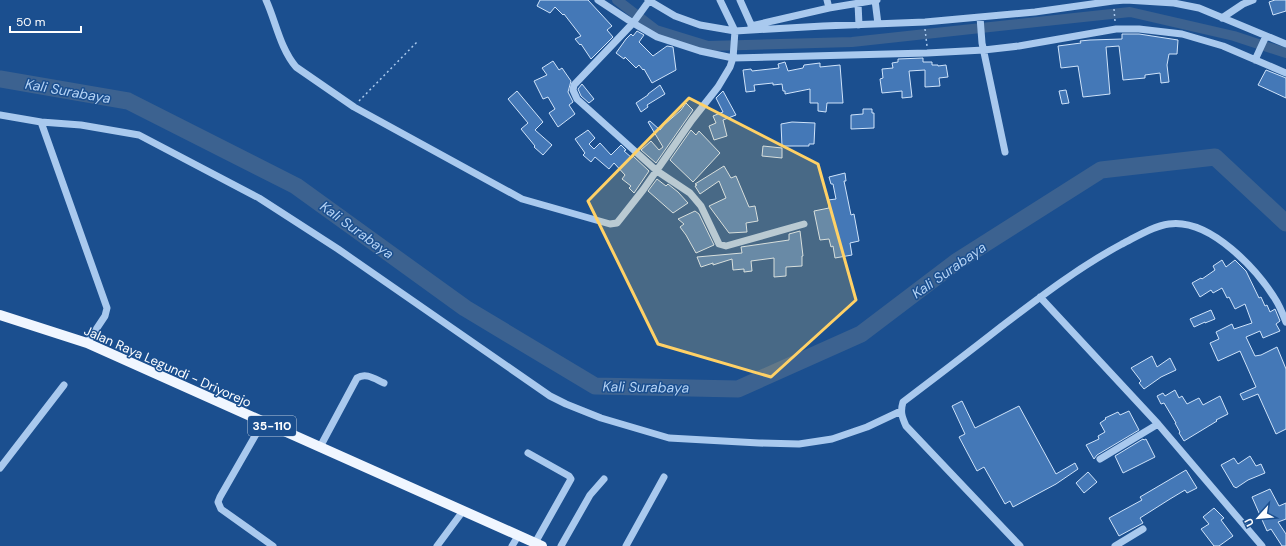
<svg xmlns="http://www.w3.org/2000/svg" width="1286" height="546" font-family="'DM Sans',sans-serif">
<rect width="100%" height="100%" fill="#1b4f8f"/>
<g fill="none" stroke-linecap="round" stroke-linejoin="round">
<!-- canal -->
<path stroke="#3c6290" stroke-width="10" d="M617,0L656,30L708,46L852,42L1130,12L1234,36L1286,53"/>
<!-- river -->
<path stroke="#3c6290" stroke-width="17" d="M0,79L128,101L296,186L465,308L595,386L738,389L861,334L956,262L1101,170L1215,157L1286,223"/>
</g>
<!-- building -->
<path fill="#4478b7" stroke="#cfe3fa" d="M540,0H588L612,26L607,30L613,37L591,59L581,44L580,45L575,39L581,36L564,14L563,15L555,7L550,13L537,6Z
M1275,0H1286V11L1273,15L1269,2Z
M637,31L644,35L639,42L653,56L667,46L673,47L676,70L652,83L644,69L643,70L639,65L636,68L625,57L624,59L616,53L626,39L631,34L633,36Z
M1122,34H1139L1178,40L1177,54H1169L1167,65L1169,82L1161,83L1160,73L1145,75V78L1123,80L1119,46L1106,47L1110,94L1083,97L1078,66L1061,68L1058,46L1081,43L1080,41L1090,40L1122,39Z
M923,58V62H932V65H938V66L946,65L948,77L939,78L940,86L925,87V70L909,71L912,97L902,98V91L882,93L880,79L883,78L882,69L893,68L892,63L898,62V59Z
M553,61L559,70L562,68L571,81L568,92L573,102L569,105L575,114L558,127L549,113L555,109L548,97L543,99L534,81L547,75L542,68Z
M785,62L788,71L803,68L804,65L820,63V67L840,65L843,103H827L826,112L818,111V103H810V89L785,94V91H783L782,84L773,85V83L754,85L755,91L746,92L743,70L751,69L752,71L779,68L778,64Z
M1266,70L1286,78V98L1258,85Z
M582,84L594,99L589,103L581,96L578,89Z
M660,85L665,94L647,105L648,107L641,112L636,103L648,95V94Z
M1066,90L1069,103L1062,104L1059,91Z
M517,91L543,122L535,130L552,145L543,155L534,147L535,146L521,129L528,123L508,99Z
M723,91L736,115L723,120L727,136L714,140L709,126L716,123L713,116L723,112L716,98Z
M686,103L693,110L656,163L641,150L651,141L659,150L663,147L648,122L650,121L660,130L664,125L681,110Z
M863,109H872V113H874V128L851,129V115L863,114Z
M792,122L815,123L814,144H809V146H782L781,124Z
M588,130L595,138L589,144L594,149L600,143L611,155L621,145L626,150L624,151L632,158L633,156L649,171L634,193L629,188L631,186L622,179L625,175L614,163L609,169L595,157L591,162L583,155L585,153L575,139Z
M691,130L696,135L699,131L720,153L693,182L670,160Z
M763,146L782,148V158L762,156Z
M724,166L731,178L736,176L749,207L755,206L758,221L746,223L747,232L729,233L709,206L726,198L719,181L700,194L695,186L697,185L695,184Z
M845,173L846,181H844L851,215L854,214L859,241L850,243L852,255L835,258L833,246L831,247L829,239L820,240L814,211L829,208L828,200L836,199L833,184H831L829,177Z
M657,179L666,186L668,184L678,192L688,203L673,213L648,191Z
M695,211L699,214L714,245L696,253L686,235L680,227L684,224L678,219Z
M800,231L803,256H802V266L786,267V276L774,277V258L751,261L752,271L744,272V269L733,270L732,259L713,265V263L701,267L697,257L742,253L741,247L789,240V234Z
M1222,260L1226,267L1235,260L1246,271L1259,298L1261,297L1265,306L1267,305L1270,312L1275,309L1280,321L1276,324L1280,331L1263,338L1260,331L1246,337L1255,356L1261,355L1277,347L1286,369V429L1276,434L1258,394L1243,400L1240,394L1256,387L1240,351L1218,361L1210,343L1219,339L1216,332L1232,324L1234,329L1252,323L1245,304L1235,309L1229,297L1227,298L1222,288L1213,293L1211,290L1200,297L1192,283L1201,278L1202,279L1215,270L1213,266Z
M1211,310L1215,319L1205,323V322L1194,327L1190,319Z
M1152,356L1157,367L1170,358L1176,370L1161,377L1144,389L1139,383L1141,381L1131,368Z
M1175,390L1179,398L1182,396L1187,404L1199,398L1203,405L1220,396L1228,414L1216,420L1217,421L1184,441L1179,433L1180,432L1175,423H1176L1164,403L1161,404L1157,396L1163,393L1165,396Z
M962,401L975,428L1019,406L1056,474L1075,463L1078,469L1056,484L1013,507L1010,501L1005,504L984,467L977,471L959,437L965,434L952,406Z
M1129,411L1139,430L1097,455L1094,459L1086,445L1099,439L1098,436L1105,432L1100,423L1106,419L1105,418L1118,412L1120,415Z
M1143,439L1144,440L1146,439L1155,457L1123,473L1115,456Z
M1250,456L1256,466L1261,464L1265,473L1248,480L1236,488L1235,487H1234L1221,465L1234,458L1238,464Z
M1186,470L1197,488L1187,493L1185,490L1170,499L1140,518L1143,523L1119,536L1109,518L1142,500L1140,497Z
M1088,472L1097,482L1084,493L1076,483Z
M1270,489L1279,506L1286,503V519L1278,522L1286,534V546H1282L1271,529L1267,531L1252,497Z
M1214,508L1224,518L1221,520L1233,536L1219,546H1214L1201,529L1209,524L1203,517Z"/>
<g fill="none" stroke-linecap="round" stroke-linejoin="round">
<!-- path -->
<path stroke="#a9c9ee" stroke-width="1.5" stroke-dasharray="2 3" stroke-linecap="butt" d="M1114,9L1115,21
M925,29L927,46
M359,101L418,41"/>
<!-- minor -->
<path stroke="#a9c9ee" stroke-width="7" d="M266,0C276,22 280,48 296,67L354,107L522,199L610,224L617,223L621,218L643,190L692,120L718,87L730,67L733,58L735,31L720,0
M598,0L633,23L657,37L700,51L733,58L927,53L984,50L1019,46L1116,29H1139L1182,34L1223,46L1286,73
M648,0L675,16L700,25L735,31L823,26L925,22L1035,12L1113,1L1126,0L1174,3L1199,8L1286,44
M740,0L753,29
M827,0L829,8L877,0
M875,0L878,24
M649,1L633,23L574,85L573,90L577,99L657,171L690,193L701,206L719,244L726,246L804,224
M858,3L859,25
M980,17L982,43L1005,152
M1222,18L1243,4L1253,0
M751,26L829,8
M1255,60L1266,36
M0,115L41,122L107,308L105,316L87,343
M41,122L81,125L139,135L259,198L338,249L550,396L566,404L601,418L669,438L759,443L799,444L832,439L867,427L901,411
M1040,297L1158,424L1262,546
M263,422L220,497L218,502L221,509L273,546
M320,447L357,378C366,372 375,379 384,383
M528,453L569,476L571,479L535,543
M1100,459L1158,424
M0,468L64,385
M437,546L463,511
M512,546L518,536
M561,546L590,495L604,479
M626,546L664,477
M1020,546L906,426C902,417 900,412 903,402C936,377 969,352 1002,326C1040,297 1079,267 1122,244C1136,237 1153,226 1169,224C1210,218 1258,270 1277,302C1281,309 1283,315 1286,322
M1115,546L1143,529"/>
<!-- major -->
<path stroke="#f0f6ff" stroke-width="10" d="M0,315L87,343L542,546"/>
</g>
<!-- marked area -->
<path fill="#ffd166" fill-opacity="0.2" stroke="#ffd166" stroke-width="3" stroke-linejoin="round" d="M689,98L818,164L856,300L771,377L658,344L588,201Z"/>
<g text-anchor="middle" stroke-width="3" stroke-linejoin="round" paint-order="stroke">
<!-- shield labels -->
<rect fill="#1b4f8f" stroke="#bbcadd" stroke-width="1" x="248" y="416" width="48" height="20" rx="3"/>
<g font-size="12" font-weight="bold" fill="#fff">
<text x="272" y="430">35-110</text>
</g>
<!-- street labels -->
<g font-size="13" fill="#fff" stroke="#1b4f8f">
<text transform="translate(168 366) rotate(24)" y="5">Jalan Raya Legundi - Driyorejo</text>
</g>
<!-- water labels -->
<g font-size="14" font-style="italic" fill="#b5d3f5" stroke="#1b4f8f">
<text transform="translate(68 91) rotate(10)" y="5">Kali Surabaya</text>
<text transform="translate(357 230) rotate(36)" y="5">Kali Surabaya</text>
<text transform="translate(949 270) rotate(-35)" y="5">Kali Surabaya</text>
<text transform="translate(646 387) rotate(1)" y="5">Kali Surabaya</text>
</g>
</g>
<!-- north arrow -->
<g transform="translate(1258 518) rotate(243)" stroke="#1b4f8f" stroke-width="3" paint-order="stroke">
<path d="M0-3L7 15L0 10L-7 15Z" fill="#ffffff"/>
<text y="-6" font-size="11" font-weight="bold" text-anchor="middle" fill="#ffffff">U</text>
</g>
<!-- scale -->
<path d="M10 26v6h71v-6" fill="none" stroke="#ffffff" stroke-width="2"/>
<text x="16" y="26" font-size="12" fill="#ffffff" stroke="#1b4f8f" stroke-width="3" paint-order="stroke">50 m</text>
</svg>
